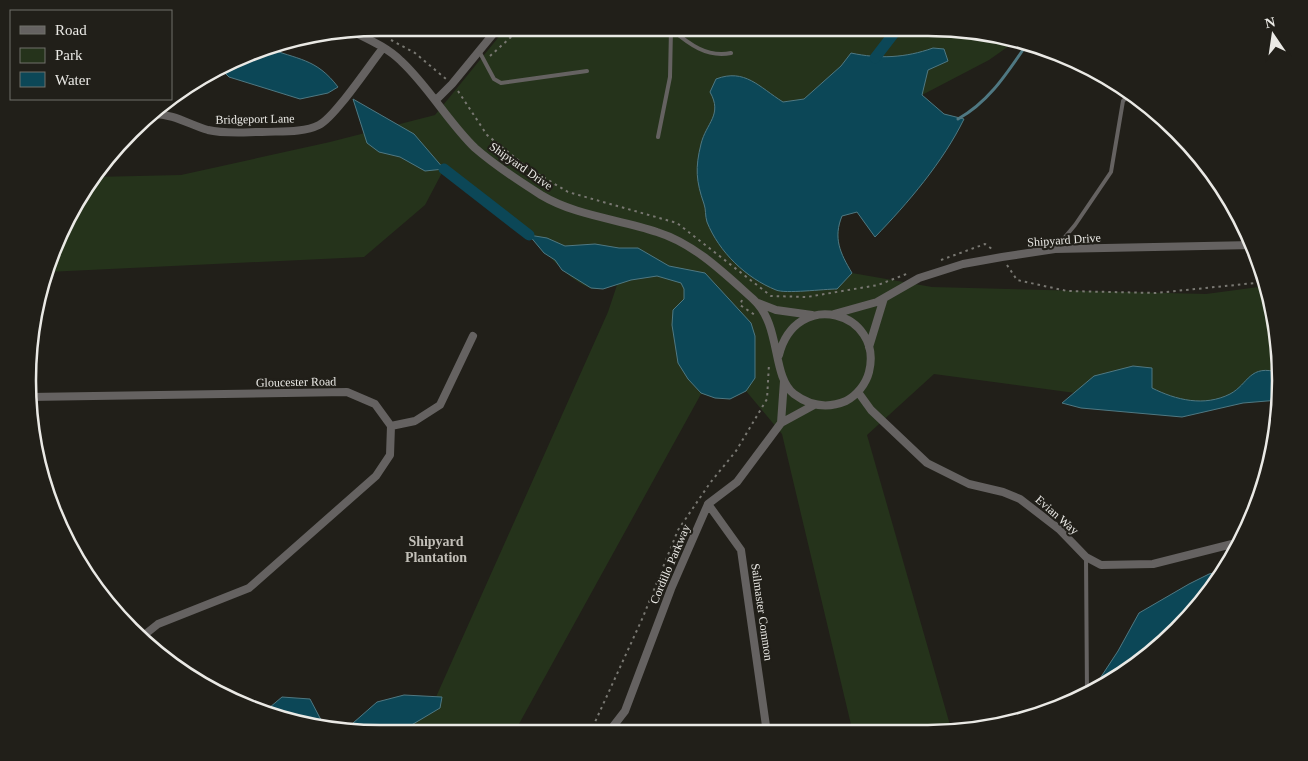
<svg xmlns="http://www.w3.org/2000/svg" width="1308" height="761" font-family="Georgia,serif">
<rect width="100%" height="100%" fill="#211f19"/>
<!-- green -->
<path fill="#25331b" d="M506,28H951L1016,41L989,60L922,95L944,114L964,119C943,162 908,203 875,237L857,212L842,216C834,238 840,253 852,273L932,287L1206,294L1266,286L1274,311L1280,380L1201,410L934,374L867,435L952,732L853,733L782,434L746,391L730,399L701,394L514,733H370L436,697L608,312L617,285C608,287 599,291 590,288C564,278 547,251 527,233C500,211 472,190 444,169L425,205L364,257L47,272L87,184L94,177L181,175L330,142L435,115Z"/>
<!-- water -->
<path fill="#0c4757" stroke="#4f7882" d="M265,47C298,60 316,58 338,87L328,93L300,99L229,77L222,70Z
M933,48L944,49L948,61L928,70L922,95L944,114L964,119C943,162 908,203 875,237L857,212L842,216C833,238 840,253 852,273L837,289C824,289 785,294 776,290C746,278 719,252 707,222C705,216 706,209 704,204C696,181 695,168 701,144C706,123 723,115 710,92L716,79C745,68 759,87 783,102L804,99L841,66L851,53C879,59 905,58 933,48Z
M353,99L414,134L444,169L425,171L400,157L379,152L367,143Z
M529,235L547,238L565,246L595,244L619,248H638L669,266L705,273L751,323L755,336V378L746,391L730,399L715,398L701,393L688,379L678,363L672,325L673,310L684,299V289L681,283L657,276L631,280L603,289L591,288L562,270L555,260L544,253Z
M1133,366L1152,368V388C1176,400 1204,407 1230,394C1249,384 1249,363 1280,373L1279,400L1243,403L1182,417L1081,408L1062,403L1094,376Z
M1224,571L1177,630L1104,686L1094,691L1093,689L1118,651L1139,613L1189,584L1209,574Z
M404,695L442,697L440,708L398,733H357L345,730L377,702Z
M282,697L310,699L320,718L329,727L263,713Z"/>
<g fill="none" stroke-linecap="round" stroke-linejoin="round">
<!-- stream -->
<path stroke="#4f7882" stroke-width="3" d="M958,119C989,102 1007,73 1027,44"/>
<!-- canal -->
<path stroke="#0c4757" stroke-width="11" d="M875,58L898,28
M444,169L529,235"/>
<!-- path -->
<path stroke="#797872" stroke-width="2" stroke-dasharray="2.5 4" stroke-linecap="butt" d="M391,40L415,53L446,79
M490,56L521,28
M458,91L487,135L528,168L568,192L677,223L771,296L807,297L878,285L909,273
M941,260L985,244L992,249
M1007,265L1017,280L1067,291L1156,293L1265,282
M742,300L740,305L755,315
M590,733L643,617L678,530L710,483L736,451L767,399L769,364"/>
<!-- service -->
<path stroke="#656261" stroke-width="4" d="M671,29C689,44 707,58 731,53
M479,51L494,79L501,83L587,71
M658,137L670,77L671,29L669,28
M1055,249L1075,225L1111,172L1123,101L1131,93
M1086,557L1087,694"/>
<!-- minor -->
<path stroke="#656261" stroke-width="8" d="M354,32C370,40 388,48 401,61C429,87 448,122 475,148C491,162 522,183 541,195C576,216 619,219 657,232C695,244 724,273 753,299C782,325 771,376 794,394C810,406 827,409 846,401C857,395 866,384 869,372C884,312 796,287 779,355
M436,100L452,84L498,28
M153,114C174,114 190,125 208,130C224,134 246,132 262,132C280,131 303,133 319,125C335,117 370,64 383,48
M758,303L776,310L812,315
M834,314L877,302L919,278L963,264L1002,257L1055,249L1253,245
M869,347L884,298
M858,392L871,410L927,463L969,484L1003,492L1020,499L1059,529L1086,557L1101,565L1153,564L1240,542
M29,397L347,392L375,404L391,426L390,455L376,476L249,588L158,624L143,636
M781,423L784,381
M391,426L415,421L440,405L473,336
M708,504L741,550L767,733
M608,733L625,711L671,589L708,504L737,482L781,423L814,405"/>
</g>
<g text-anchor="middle" stroke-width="4.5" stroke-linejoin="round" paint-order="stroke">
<!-- street labels -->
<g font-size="12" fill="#eae9e5" stroke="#211f19">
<text transform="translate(255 119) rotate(-1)" y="4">Bridgeport Lane</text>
<text transform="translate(521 166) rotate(35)" y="4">Shipyard Drive</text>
<text transform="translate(1064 240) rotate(-4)" y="4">Shipyard Drive</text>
<text transform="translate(296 382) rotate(-1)" y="4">Gloucester Road</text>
<text transform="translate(1057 515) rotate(41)" y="4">Evian Way</text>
<text transform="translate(670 564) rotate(-67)" y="4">Cordillo Parkway</text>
<text transform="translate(762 612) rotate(82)" y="4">Sailmaster Common</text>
</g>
<!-- neighbourhood labels -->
<g font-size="14" font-weight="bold" fill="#c2bfb8" stroke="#211f19">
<text x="436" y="546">Shipyard<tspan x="436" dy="16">Plantation</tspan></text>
</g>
</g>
<!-- crop -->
<path d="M0 0H1308V761H0ZM380 36H928A344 344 0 0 1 1272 380V381A344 344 0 0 1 928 725H380A344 344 0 0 1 36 381V380A344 344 0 0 1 380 36Z" fill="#211f19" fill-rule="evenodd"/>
<path fill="none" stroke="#eae9e5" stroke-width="2.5" d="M380 36H928A344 344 0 0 1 1272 380V381A344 344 0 0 1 928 725H380A344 344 0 0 1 36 381V380A344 344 0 0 1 380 36Z"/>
<!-- legend -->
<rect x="10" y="10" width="162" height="90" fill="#211f19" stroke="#71706b"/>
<rect x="20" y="26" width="25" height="8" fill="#656261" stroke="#71706b"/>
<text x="55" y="35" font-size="15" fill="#eae9e5">Road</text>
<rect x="20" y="48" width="25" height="15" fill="#25331b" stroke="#71706b"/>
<text x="55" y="60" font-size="15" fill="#eae9e5">Park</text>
<rect x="20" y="72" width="25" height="15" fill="#0c4757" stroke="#71706b"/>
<text x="55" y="85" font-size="15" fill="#eae9e5">Water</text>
<!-- north arrow -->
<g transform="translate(1273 35) rotate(347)" stroke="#211f19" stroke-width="4" paint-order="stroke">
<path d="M0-4L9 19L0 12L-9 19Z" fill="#eae9e5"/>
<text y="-8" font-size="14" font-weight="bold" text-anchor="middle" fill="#eae9e5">N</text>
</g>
</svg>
